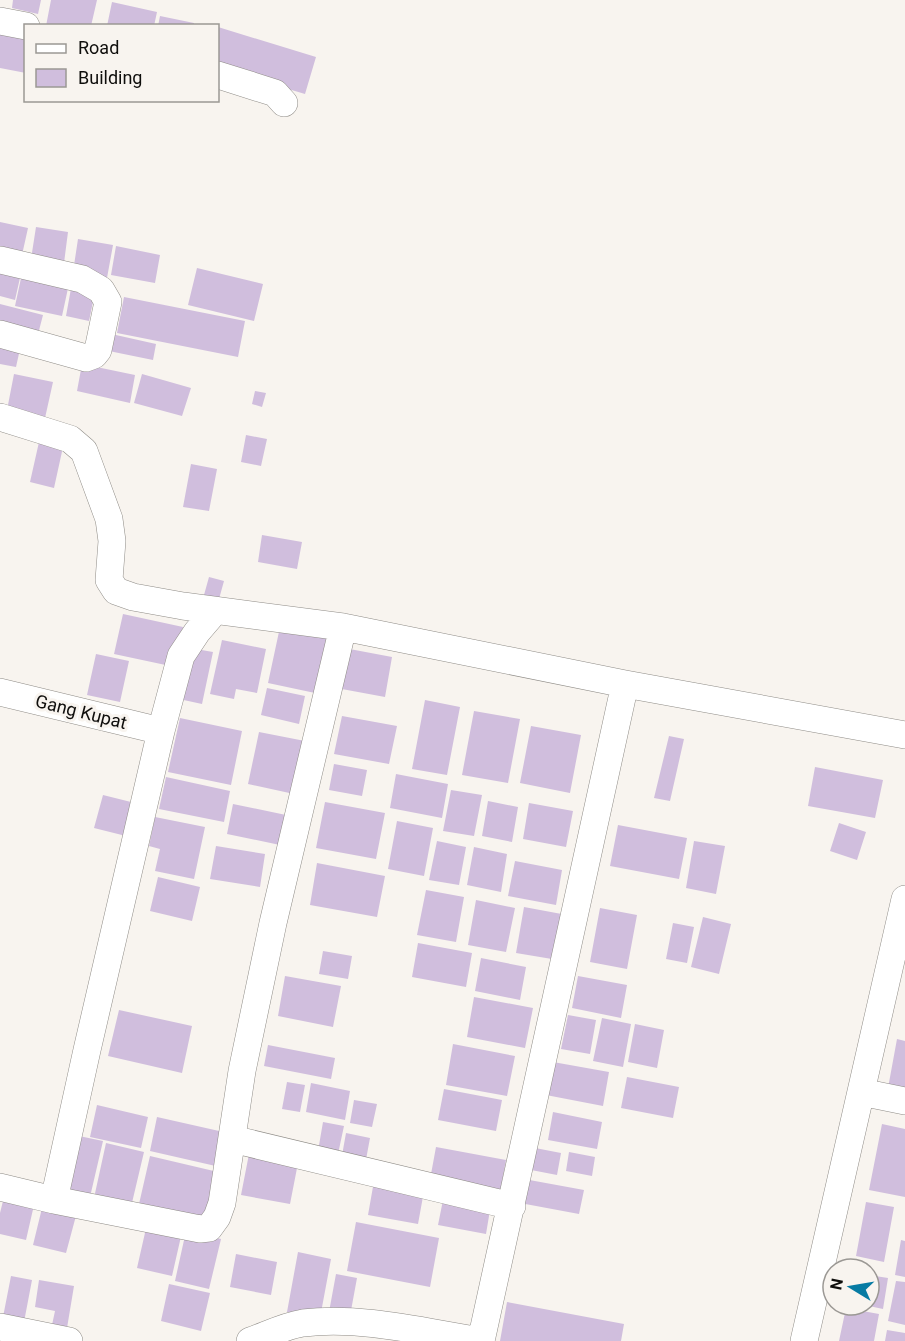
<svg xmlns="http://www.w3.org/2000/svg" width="905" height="1341" font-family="Roboto,sans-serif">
<rect width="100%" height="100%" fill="#f8f4ef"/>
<!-- building -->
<path fill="#d0bedd" d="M13,0H41L38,14L12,8Z
M51,0H97L91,26H46Z
M112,2L157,12L154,26H107Z
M160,16L194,23V26H158Z
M218,27L316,57L305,94L218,68Z
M0,30L26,35V73L0,68Z
M0,222L28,228L20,264L0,259Z
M36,227L68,232L64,263L31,259Z
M78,239L113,245L107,278L73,272Z
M116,246L160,255L155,283L111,275Z
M0,265L22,269L15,300L0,296Z
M197,268L263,284L254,321L188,305Z
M23,269L70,279L62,316L15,306Z
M72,283L96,287L89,321L66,316Z
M124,297L245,321L238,357L117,333Z
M0,304L43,315L36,342L0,333Z
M107,333L156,344L153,360L104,350Z
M0,336L22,340L16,367L0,364Z
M82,364L135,375L130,403L77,391Z
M14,374L53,382L45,418L7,410Z
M142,374L191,388L182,416L134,403Z
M255,391L266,393L262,407L252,404Z
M246,435L267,439L261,466L241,462Z
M39,442L63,447L54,488L30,482Z
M191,464L217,469L209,511L183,507Z
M262,535L302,542L297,569L258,562Z
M209,577L224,581L219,599L204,595Z
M123,614L183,627L175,667L114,654Z
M280,627L327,637L315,693L268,683Z
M222,640L266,649L257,693L236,689L234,699L210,694Z
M339,647L392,657L385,697L331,687Z
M190,648L213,652L202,704L179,699Z
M96,654L129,661L120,702L87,695Z
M267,688L305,696L299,724L261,715Z
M425,700L460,707L447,775L412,769Z
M474,711L520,719L508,783L462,775Z
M342,716L397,726L389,764L334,754Z
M180,718L242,731L231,785L168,772Z
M531,726L581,735L570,793L520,783Z
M259,732L305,741L294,794L248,784Z
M669,736L684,739L670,801L654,798Z
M334,764L367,770L362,796L329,790Z
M815,767L883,780L875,818L808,806Z
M396,774L448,784L442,818L390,808Z
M166,777L230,791L224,822L159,809Z
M451,790L482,795L474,836L443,831Z
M103,795L139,804L130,837L94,828Z
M488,801L518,807L512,842L482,836Z
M325,802L385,813L376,859L316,848Z
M529,803L573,811L566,847L523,839Z
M233,804L286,815L280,845L227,834Z
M155,817L205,827L194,879L155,871L160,849L149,846Z
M397,821L433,828L424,876L388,869Z
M839,823L866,832L857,860L830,851Z
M618,825L687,838L679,879L610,866Z
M437,841L466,847L459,885L429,880Z
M694,841L725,846L716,894L686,888Z
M216,846L265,854L260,887L210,879Z
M474,847L507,854L501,892L467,885Z
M515,861L562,870L556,905L508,896Z
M317,863L385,876L377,917L310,905Z
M158,877L200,887L192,921L150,911Z
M426,890L464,897L456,942L417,935Z
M476,900L515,908L506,952L468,945Z
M524,907L567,915L558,960L516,953Z
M600,908L637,915L627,969L590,962Z
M703,917L731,924L719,974L691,967Z
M673,923L694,927L687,963L666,959Z
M418,943L472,953L466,987L412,977Z
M323,951L352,956L348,979L319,974Z
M481,958L526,967L520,1000L475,991Z
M285,976L341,986L333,1027L278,1016Z
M578,976L627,985L621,1018L572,1008Z
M474,997L533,1008L525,1048L467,1037Z
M119,1010L192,1026L182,1073L108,1056Z
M568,1015L596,1020L590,1054L561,1049Z
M602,1018L631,1024L623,1067L593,1061Z
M635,1024L664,1030L657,1068L628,1062Z
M897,1039L905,1041V1091L888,1088Z
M453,1044L515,1056L507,1096L446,1085Z
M268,1045L335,1058L331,1079L264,1066Z
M553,1062L609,1072L603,1106L546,1095Z
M627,1077L679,1087L673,1118L621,1108Z
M287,1082L305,1085L300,1112L282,1109Z
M311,1083L350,1091L345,1120L306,1112Z
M444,1089L502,1100L496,1131L438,1120Z
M354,1100L377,1104L372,1127L350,1123Z
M97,1105L148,1117L141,1148L90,1137Z
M553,1112L602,1122L597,1149L548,1140Z
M157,1117L228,1133L220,1167L150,1151Z
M323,1122L344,1126L338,1154L318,1151Z
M882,1124L905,1129V1197L869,1190Z
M346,1133L370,1138L365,1165L341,1161Z
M79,1136L103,1141L90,1197L66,1191Z
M106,1143L144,1152L131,1207L94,1198Z
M436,1147L506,1160L499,1198L429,1185Z
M530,1147L561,1153L557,1175L526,1169Z
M569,1152L595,1157L592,1176L566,1171Z
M249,1154L298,1163L290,1204L241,1195Z
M150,1156L218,1172L207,1220L139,1204Z
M524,1179L584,1190L579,1214L520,1203Z
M374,1181L424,1191L418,1224L368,1215Z
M444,1195L491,1204L486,1234L438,1225Z
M4,1197L34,1205L26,1240L0,1234V1213Z
M866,1202L894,1207L884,1262L856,1256Z
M43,1204L77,1212L66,1253L33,1245Z
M356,1222L439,1238L430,1287L347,1271Z
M147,1224L182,1232L172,1276L137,1268Z
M186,1231L221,1239L209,1289L175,1281Z
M901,1240L905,1241V1277L895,1275Z
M298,1252L331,1259L320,1318L287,1312Z
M236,1254L277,1262L271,1295L230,1287Z
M336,1274L357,1278L350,1316L329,1312Z
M869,1275L888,1278L883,1309L869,1306Z
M11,1276L32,1280L24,1322L3,1317Z
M39,1280L74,1286L67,1328L52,1325L55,1311L35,1307Z
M896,1281L905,1282V1325L888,1321Z
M169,1284L210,1293L201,1331L161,1321Z
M507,1302L624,1324L621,1341H500Z
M846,1308L879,1314L874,1341H839Z
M887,1330L905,1333V1341H885Z"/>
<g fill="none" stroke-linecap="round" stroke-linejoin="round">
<!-- minor casing -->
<g stroke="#8f8c87" stroke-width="28">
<path id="minor" d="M0,21L26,26
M218,75L275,93L284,103
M0,260L82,279L101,290L108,302L98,350L94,355L86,358L0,334
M0,417L70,439L84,451L109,519L112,541L109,580L116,591L133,597L183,606L343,627L625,684L905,735
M0,692L161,731
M861,1092L905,1101
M232,1139L512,1206
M0,1187L54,1200L200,1229L209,1228L217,1217L222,1203L242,1071L273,923L343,627
M54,1200L87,1050L161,731L181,656L197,632L215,611
M0,1327L69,1341
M250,1341C267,1335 284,1326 303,1323C362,1316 423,1332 481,1341
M481,1341L625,684
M804,1341L905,899"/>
</g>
<!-- minor -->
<use href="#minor" stroke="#fff" stroke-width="27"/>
</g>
<g text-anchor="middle" stroke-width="6" stroke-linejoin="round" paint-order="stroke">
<!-- street labels -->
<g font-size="18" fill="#0f0e0c" stroke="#f8f4ef">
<text transform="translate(81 712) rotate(14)" y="6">Gang Kupat</text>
</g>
</g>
<!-- legend -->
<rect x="24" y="24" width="195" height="78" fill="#f8f4ef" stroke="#9b9894" stroke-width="1.5"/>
<rect x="36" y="44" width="30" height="9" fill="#ffffff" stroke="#9b9894" stroke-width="1.5"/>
<text x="78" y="54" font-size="18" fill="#0f0e0c">Road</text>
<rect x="36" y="69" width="30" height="18" fill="#d0bedd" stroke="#9b9894" stroke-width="1.5"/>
<text x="78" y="84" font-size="18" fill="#0f0e0c">Building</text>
<!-- north arrow -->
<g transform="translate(851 1287) rotate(281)"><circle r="28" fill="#f8f4ef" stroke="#9b9894" stroke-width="1.5"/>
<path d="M0-4.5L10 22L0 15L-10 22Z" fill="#077ba3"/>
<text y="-9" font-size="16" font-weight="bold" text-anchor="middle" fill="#0f0e0c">N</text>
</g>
</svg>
